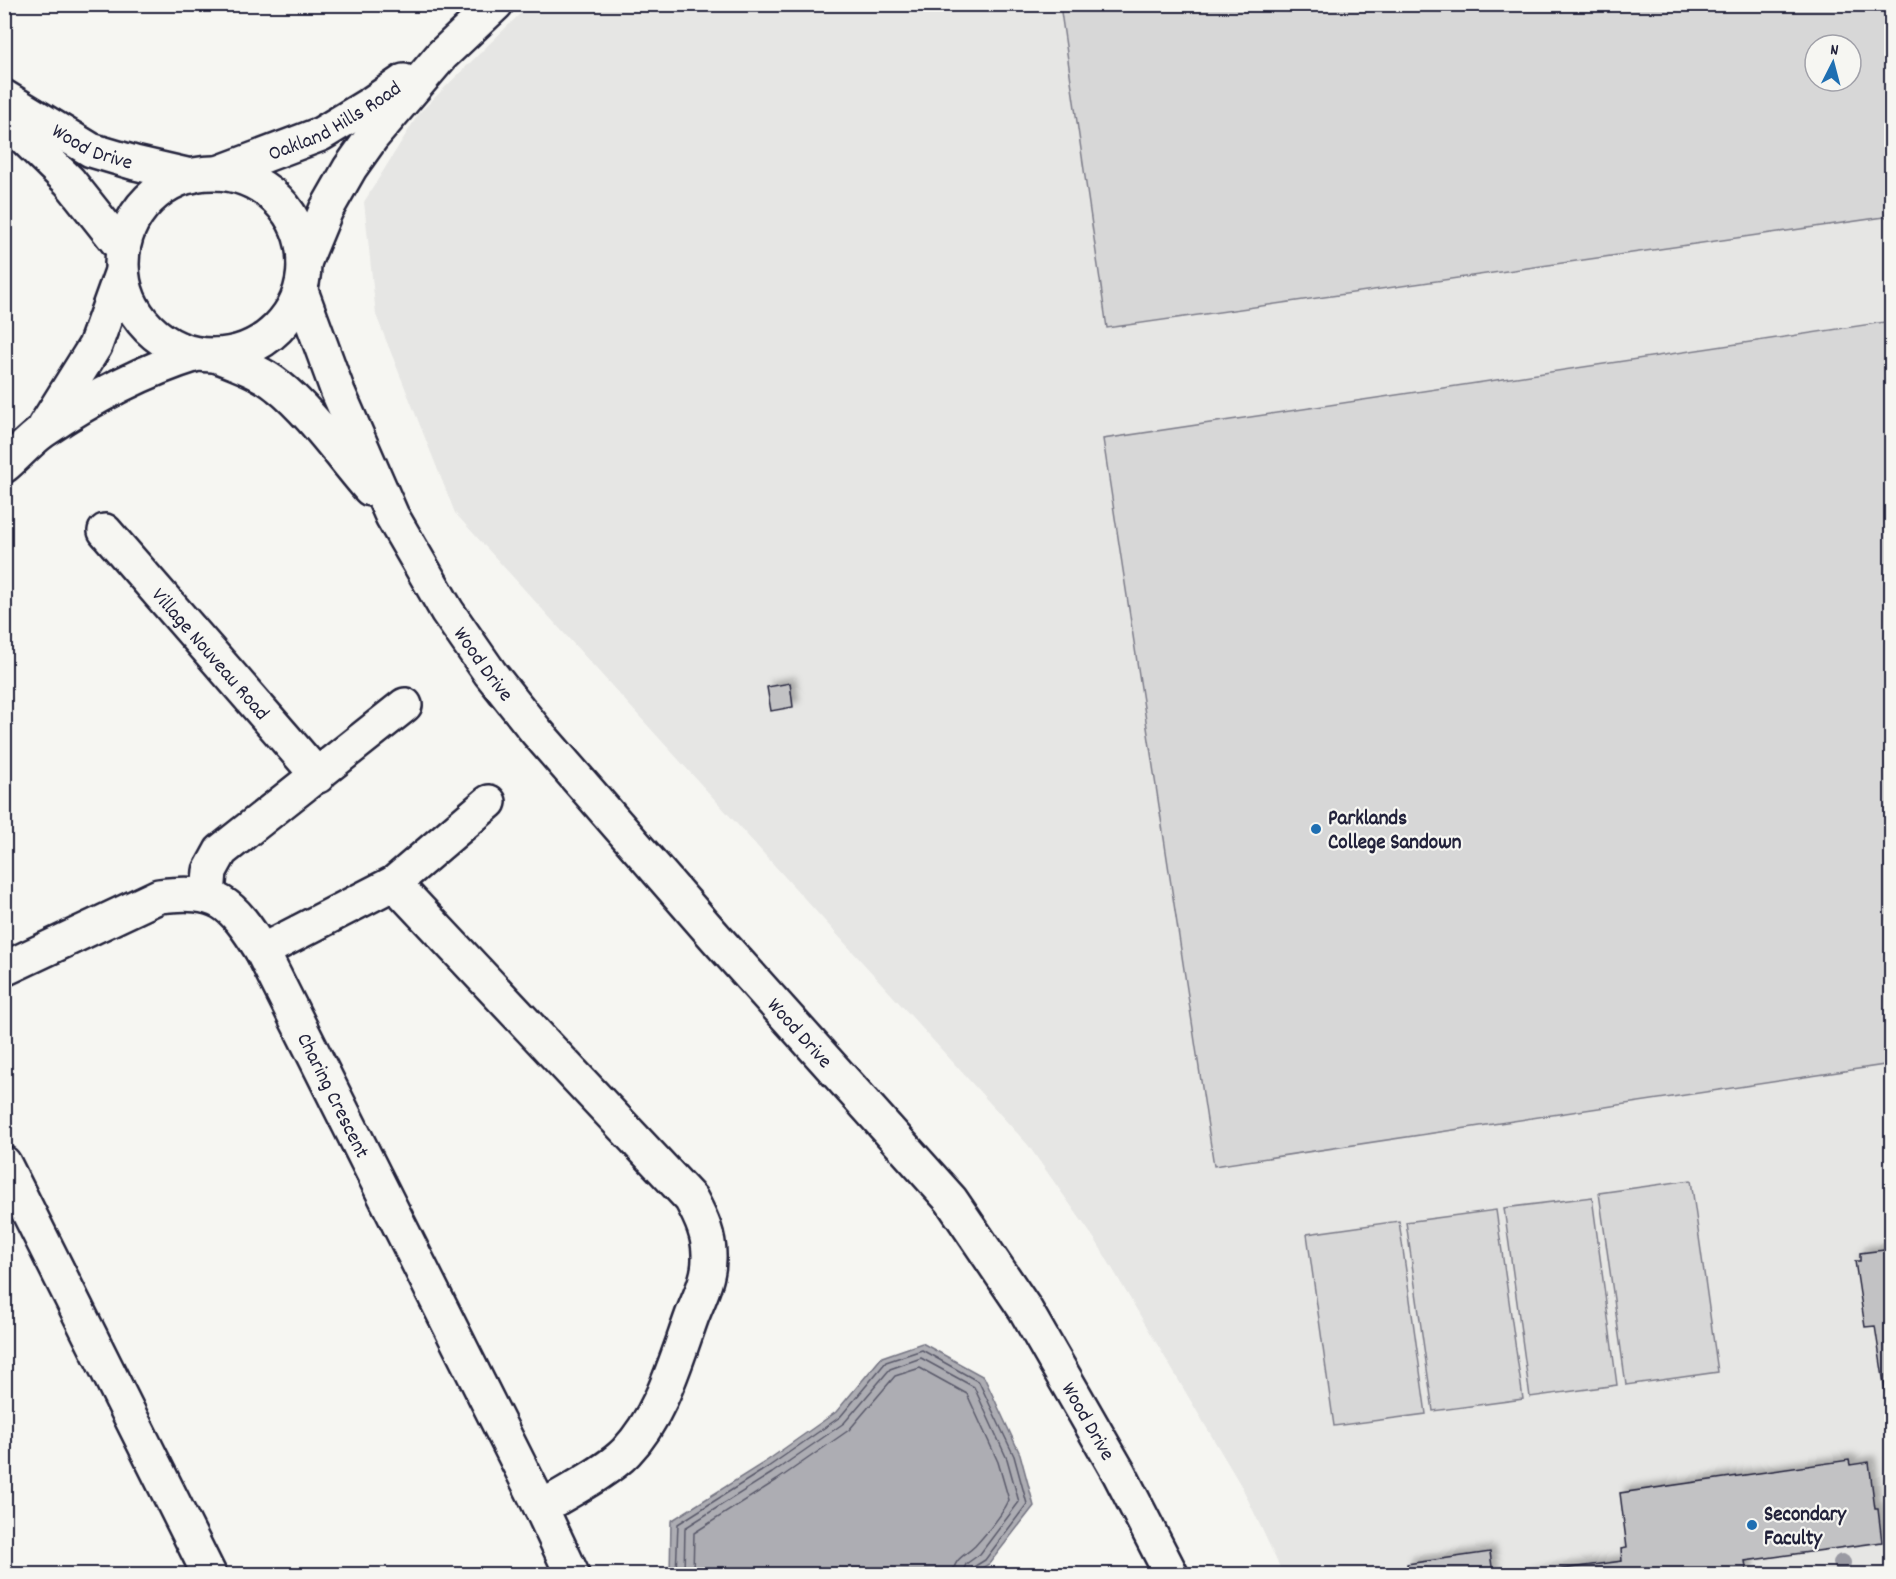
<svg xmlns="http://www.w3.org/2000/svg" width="1896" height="1579" font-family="Dekko,sans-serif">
<defs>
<filter id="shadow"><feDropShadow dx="5.5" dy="-5.5" stdDeviation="3" flood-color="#0004"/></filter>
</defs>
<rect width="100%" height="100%" fill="#f6f6f2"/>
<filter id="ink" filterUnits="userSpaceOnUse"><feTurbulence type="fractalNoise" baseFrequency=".0167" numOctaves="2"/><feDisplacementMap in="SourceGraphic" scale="12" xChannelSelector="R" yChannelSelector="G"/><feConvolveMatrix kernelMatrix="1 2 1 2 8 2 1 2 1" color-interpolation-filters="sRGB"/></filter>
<g filter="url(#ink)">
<!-- built -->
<path fill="#e6e6e4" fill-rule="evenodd" d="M529,5H1891V1574H1283L1243,1489L1096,1241L1028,1145L455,513L376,315L364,202L419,113ZM1815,45H1851V81H1815Z"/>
<!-- green -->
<path fill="#d7d7d7" stroke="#7c7c89" stroke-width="1.5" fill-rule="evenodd" d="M1060,5H1891V216L1107,328ZM1815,45H1851V81H1815Z
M1891,321V1064L1214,1166L1103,439Z
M1691,1180L1718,1372L1626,1385L1599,1193Z
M1592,1197L1617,1385L1530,1397L1504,1208Z
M1496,1210L1523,1399L1433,1411L1406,1222Z
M1399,1221L1426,1414L1334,1426L1307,1234Z"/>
<!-- water -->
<path fill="#adadb3" stroke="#757583" stroke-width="1.5" d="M922,1343L984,1377L1020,1454L1034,1506L989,1564L972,1574H670L671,1521L765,1462L836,1412L882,1357Z"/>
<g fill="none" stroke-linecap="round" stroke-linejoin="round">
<!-- shore -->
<path stroke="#5a5a6b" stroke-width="1.5" d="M676,1574L678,1524L768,1467L840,1417L886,1362L922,1350L979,1382L1014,1456L1027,1504L985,1560L972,1568L970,1574
M684,1574L685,1528L772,1473L844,1423L890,1369L921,1358L974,1387L1007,1459L1019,1502L980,1554L966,1564L962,1574
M693,1574L694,1533L777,1480L849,1430L895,1376L920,1368L967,1394L998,1462L1009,1500C1003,1514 985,1535 975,1546C965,1556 954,1558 953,1574"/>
</g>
<!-- building -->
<path fill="#c2c2c4" stroke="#22223b" stroke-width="1.5" filter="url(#shadow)" d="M790,683L793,707L771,711L767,687Z
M1892,1249V1436L1875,1326L1865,1327L1855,1261H1860V1253Z
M1849,1460L1850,1465L1869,1462L1875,1509H1878L1882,1542L1745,1561L1747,1574H1525L1622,1561L1621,1549L1627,1548L1620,1493Z
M1490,1552L1493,1574H1408L1407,1564Z"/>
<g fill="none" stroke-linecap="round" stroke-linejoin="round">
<!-- street casing -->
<g stroke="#22223b" stroke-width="38">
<g id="street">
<path id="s1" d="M218,173L321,134L372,103L404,81"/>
<path d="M304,263L326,210L350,168L372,137L442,55L496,4"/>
<path d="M45,426L95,346L122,271"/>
<path d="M4,466C17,455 29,441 43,431C90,399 142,371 197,354"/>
<path id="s2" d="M105,531L318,776"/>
<path d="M394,883L691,1199C701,1218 710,1236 709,1259C709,1279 699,1298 692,1316C675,1363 661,1415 626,1452C608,1471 565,1493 541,1508"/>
<path d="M208,895L210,871L221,851L405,705"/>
<path d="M262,951L394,883L489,802"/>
<path id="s3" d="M4,969L159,896C219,889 231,902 262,951L541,1508L572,1574"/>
<path d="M4,1163L209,1574"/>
</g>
</g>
<!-- secondary casing -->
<g stroke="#22223b" stroke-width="38">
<g id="secondary">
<path id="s4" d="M4,97L91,150L135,163L191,176"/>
<path d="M4,118L69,181L123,249"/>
<circle cx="213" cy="264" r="91"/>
<path id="s5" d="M301,291L338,392L392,516L447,611L490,673L536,731L716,938L951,1200L1025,1309L1119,1473L1171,1574"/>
<path d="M216,355C237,364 260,371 278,386C310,411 343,458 370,489"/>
</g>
</g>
<!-- street -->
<use href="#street" stroke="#f6f6f2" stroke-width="33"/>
<!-- secondary -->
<use href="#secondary" stroke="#f6f6f2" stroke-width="33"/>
</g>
<!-- trees -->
<circle fill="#9a9aa3" cx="1842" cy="1563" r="9"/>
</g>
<!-- markers -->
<g fill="#1f6fb2" stroke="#f6f6f2" stroke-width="2">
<circle cx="1316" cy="829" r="6"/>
<circle cx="1752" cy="1525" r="6"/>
</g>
<g text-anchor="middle" stroke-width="4.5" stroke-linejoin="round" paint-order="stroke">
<!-- street labels -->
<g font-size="21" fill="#22223b" stroke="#f6f6f2">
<text dy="7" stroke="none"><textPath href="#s1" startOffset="128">Oakland Hills Road</textPath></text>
<text dy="7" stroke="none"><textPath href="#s4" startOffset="102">Wood Drive</textPath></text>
<text dy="7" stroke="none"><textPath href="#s2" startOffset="162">Village Nouveau Road</textPath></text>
<text dy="7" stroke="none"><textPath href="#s5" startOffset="417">Wood Drive</textPath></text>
<text dy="7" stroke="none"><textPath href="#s5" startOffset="903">Wood Drive</textPath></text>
<text dy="7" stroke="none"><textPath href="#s3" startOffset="460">Charing Crescent</textPath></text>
<text dy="7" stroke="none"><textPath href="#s5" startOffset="1389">Wood Drive</textPath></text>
</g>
<!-- poi labels -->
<g font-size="21" font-weight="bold" fill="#22223b" stroke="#f6f6f2" text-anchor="start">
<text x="1328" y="824">Parklands<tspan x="1328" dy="24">College Sandown</tspan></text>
<text x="1764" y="1520">Secondary<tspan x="1764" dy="24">Faculty</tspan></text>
</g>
</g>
<!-- margin -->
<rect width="1896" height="1579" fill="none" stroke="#f6f6f2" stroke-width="24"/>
<rect x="12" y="12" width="1872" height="1555" fill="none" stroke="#22223b" stroke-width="2" filter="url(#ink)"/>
<!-- north arrow -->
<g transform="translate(1833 63) rotate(6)"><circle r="28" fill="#f6f6f2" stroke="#a1a1a9" stroke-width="1.5"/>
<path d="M0-4.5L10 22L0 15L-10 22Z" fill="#1f6fb2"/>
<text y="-9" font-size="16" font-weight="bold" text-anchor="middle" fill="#22223b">N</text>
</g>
</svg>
